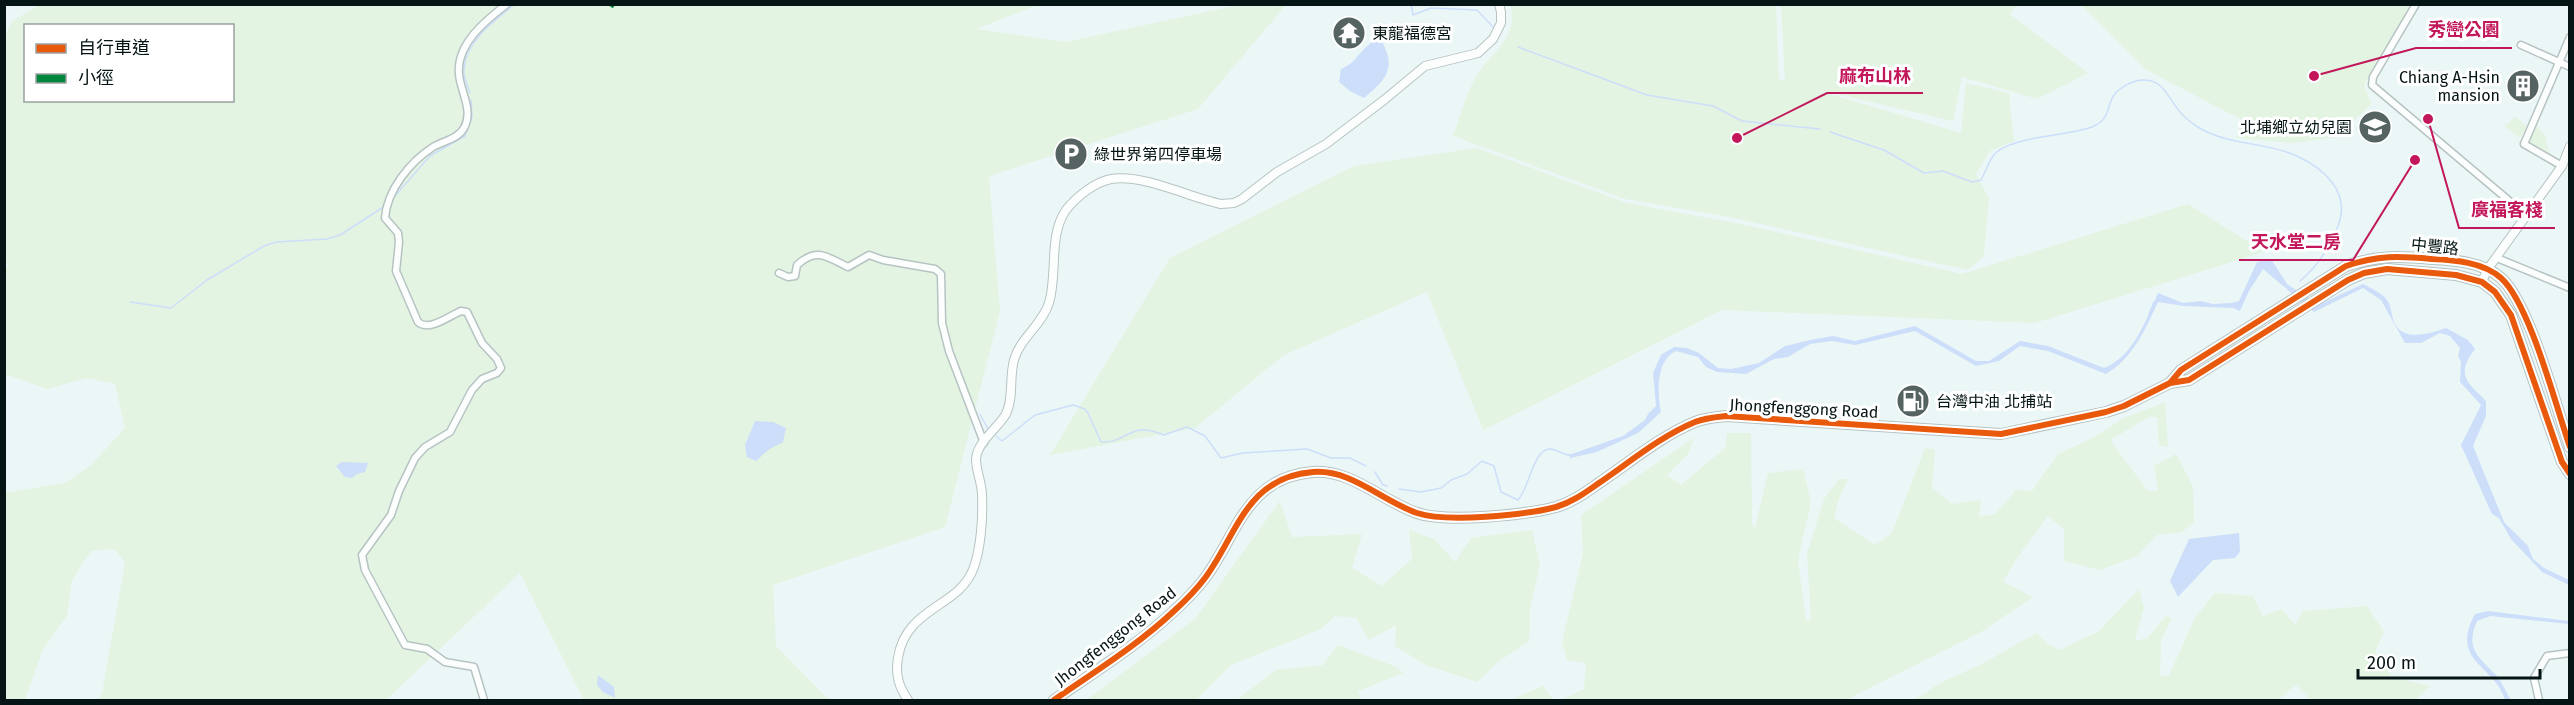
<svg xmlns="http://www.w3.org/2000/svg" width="2574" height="705" font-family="'Fira Sans','Noto Sans TC',sans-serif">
<rect width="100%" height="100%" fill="#ebf7f7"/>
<!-- green -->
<path fill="#e3f4e2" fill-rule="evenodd" d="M1041,4L976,29L1065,42L1239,5H1286L1198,109L989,176L1000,311L945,527L773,585L776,646L829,700H584L520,573L386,700H98L102,693L125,563L115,549L91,551L72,580L67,616L43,649L25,700H5L4,493L65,483L91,465L125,428L115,384L87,378L47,389L5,374L4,268L9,265L4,260L5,35L12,21L36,7V5ZM26,26H232V100H26Z
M1510,5H1776L1779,79L1785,81L1781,5H2016L2010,14L2088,73L2037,99L1962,77L1953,121L1810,88L1961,133L1966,83L2009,93L2014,141L1990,151L1976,174L1989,198L1984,256L1968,270L1724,216L1625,199L1453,136C1460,117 1466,95 1475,78C1490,53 1520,37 1510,5Z
M2081,5H2412L2364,85L2371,104L2338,137L2293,143L2236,138L2242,120L2145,69Z
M2515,117L2527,126L2520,138L2504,126Z
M2536,125L2545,135L2550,157L2528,142Z
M1477,148L1627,203L1741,224L1962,274L2188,204L2264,252L2035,323L1722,310L1483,430L1427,292L1284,355L1195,428L1050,455L1170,258L1354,166Z
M2165,402L2168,447L2159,445L2157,417H2149L2110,440L2148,491H2158L2154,466L2176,454L2193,486L2194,522L2182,532L2157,535L2137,556L2100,570L2064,561V529L2048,516L2015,561L2003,582L2033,597L1981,632L1846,700H1561L1584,689L1586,663L1567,660L1562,642L1583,553L1581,515L1695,437L1688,454L1667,475L1681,485L1725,448L1727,433H1751L1752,524L1755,528L1768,473L1803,469L1811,502L1798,560L1806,621L1811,619L1807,554L1824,499L1839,479H1848L1839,498L1834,518L1875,545L1892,533L1925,448L1935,449L1932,488L1952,504L1981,500L1979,517L1995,514L2016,490L2032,491L2058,454L2096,436L2124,418Z
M1280,501L1292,537L1362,534L1352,568L1382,586L1412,559L1409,530L1434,539L1455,562L1471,538L1532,530L1540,565L1530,608L1529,641L1498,662L1477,682L1426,665L1395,646L1396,625L1369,640L1356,618L1335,616L1321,629L1231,665L1196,700H1086L1195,619Z
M2139,589L2144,608L2135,640L2147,639L2166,616L2172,618L2161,640L2160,676L2169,675L2196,616L2215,593L2253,596L2263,616L2282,609L2295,625L2303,611L2367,606L2384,632L2375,652L2392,677L2430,686L2415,700H2311L2296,685L2278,700H1914L1940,683L1982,664L2036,633L2048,644L2059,650L2098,632Z
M1338,645L1397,667L1403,673L1358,691L1361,700H1236L1276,670L1323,665Z
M1543,686L1553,700H1513L1515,698Z"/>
<!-- water -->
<path fill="#ccdefa" d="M1380,38C1397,67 1388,78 1364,98L1350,91L1339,82L1341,69C1358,63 1360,46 1380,38Z
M2271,259L2287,284L2318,305L2363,284C2371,288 2382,293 2387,300C2392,307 2391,315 2394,322C2403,343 2431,333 2446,328L2468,340L2475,349C2455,375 2467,382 2486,401V416L2473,446L2504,522L2528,546L2533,559L2544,568L2569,580V585L2542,572L2511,539L2499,518L2492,514L2461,445L2481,405L2460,382L2461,362L2458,356L2460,348L2450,336L2440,333L2421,343H2405L2381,300L2363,288L2314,312L2263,269L2249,291L2240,311L2233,308L2184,306L2158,302C2145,330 2133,358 2106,374L2048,351L2020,346L1999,361L1976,366L1915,331L1855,345L1832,341L1810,344L1788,357L1774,359L1746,374L1717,372L1706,367L1698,357L1676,351C1656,360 1657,393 1661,412L1638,433L1597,452L1570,458L1569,455L1623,436L1645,420L1648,414L1656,406L1653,373L1661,355L1674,347L1687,348L1699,353L1718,368L1731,369L1759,363L1785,346L1810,340L1833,336L1855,341L1915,326L1976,361H1989L2020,341L2048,346L2104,368C2133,357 2146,320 2158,293L2183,303L2201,301L2213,304L2232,303L2239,301L2257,262Z
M755,421L773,422L786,428L783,442L768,450L756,461L747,457L745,445Z
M342,462L368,463L365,472L357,474L352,478L345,477L336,466Z
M2239,533L2240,552L2235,558L2213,560L2178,597L2170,581L2189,539Z
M2488,611L2569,621V624L2490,616L2477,621C2465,649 2478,656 2496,675C2502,682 2506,692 2511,700H2505C2495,665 2449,662 2475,614Z
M598,675L614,687L615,698L603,692L597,685Z"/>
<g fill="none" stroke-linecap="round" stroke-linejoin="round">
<!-- stream -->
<path stroke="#ccdefa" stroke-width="1.5" d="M1411,4L1413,15L1431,8L1477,10L1494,28
M1518,47L1647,95L1713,106L1742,121L1820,129
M470,93C468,86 463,78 464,70C465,41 495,20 515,4
M1830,132L1884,150L1924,173L1943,171L1972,182L1981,180C1985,173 1988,163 1993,156C2007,136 2069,136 2092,127C2111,119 2106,107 2114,95C2120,87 2135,79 2145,80C2165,81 2169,100 2180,112C2187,120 2195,126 2205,131C2233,145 2269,143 2297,156C2325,169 2351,193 2338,226C2330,246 2317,267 2300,281
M394,197L430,156L465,136L472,117L471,100
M130,302L171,308L207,280L264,246L276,242L327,239L340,235L385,206
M2149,314L2154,302
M980,414L988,429
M996,436L1002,441L1035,415L1073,405L1085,409L1088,413L1101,442C1129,443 1129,420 1164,435L1187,427L1205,436L1221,458L1243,453L1307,449L1331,458H1350L1366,466
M1375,472L1383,485L1387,486
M1399,489L1421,492L1441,488L1451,480L1467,474L1482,461L1494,466L1501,492L1518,500C1530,487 1533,448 1551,449C1558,450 1563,455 1570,455"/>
<!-- minor casing -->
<g stroke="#b7c3c3" stroke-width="9">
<path id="minor" d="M2416,4L2373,77L2372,85L2526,215
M2521,45L2570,67
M2562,166L2524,144L2570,37
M2497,258L2570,288
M779,273L788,277L795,276L797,265C817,247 827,257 848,267L869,255L883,260L935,269L941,274L942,323L949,351L984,443
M484,700L474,667L445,662L427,649L405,645L365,570L362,555L391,515L399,491L415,458L425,447L450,432L472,390L482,379L497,373L501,368L497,359L482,343L467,312L461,311C449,316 429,332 418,322L396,271L399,242L398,233L385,218C387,190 410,162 433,147C443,141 458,139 464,128C474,110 460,91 459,74C456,44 486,20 507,4
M2539,700L2534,678L2547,656L2570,653"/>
</g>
<!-- tertiary casing -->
<g stroke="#b7c3c3" stroke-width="10">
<path id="tertiary" d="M2482,282L2487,270L2562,166L2570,146
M908,700C899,687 895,675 898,658C906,606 960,608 974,567C981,547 983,517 982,495C982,483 976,471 976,459C977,442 998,428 1006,414C1014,397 1009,378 1014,360C1020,338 1042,325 1049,303C1058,273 1048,236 1066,210C1076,197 1095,182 1111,179C1144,174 1188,197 1221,204L1234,203L1242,199L1277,172L1326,144L1384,100L1425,66L1478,53L1493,39L1501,23V12L1499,4"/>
</g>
<!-- primary casing -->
<g stroke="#b7c3c3" stroke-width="12">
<path id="primary" d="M2170,383L2181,370L2346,266C2378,255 2399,256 2432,259C2454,260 2483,262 2501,278C2530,304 2556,407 2570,447
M1054,700C1094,672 1138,645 1174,611C1185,601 1196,590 1205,578C1237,535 1246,477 1313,472C1351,469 1382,501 1417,513C1447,523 1525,515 1556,507C1573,502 1586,492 1599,483C1630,462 1661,436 1695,422C1704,418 1716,417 1726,416L2001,434L2106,412L2124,406L2170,383L2189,380L2348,280L2364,273L2387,269L2456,275L2482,282L2495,292L2511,315L2562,462L2570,474"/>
</g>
<!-- minor -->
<use href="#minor" stroke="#fcfefe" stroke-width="6"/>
<!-- tertiary -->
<use href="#tertiary" stroke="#fcfefe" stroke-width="8"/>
<!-- primary -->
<use href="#primary" stroke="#fcfefe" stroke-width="9"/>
<!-- quiet -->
<path stroke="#00873e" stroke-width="4.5" stroke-dasharray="9 4.5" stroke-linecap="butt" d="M611,7L613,4"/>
<!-- cycleway casing -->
<g stroke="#fff" stroke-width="10">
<path id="cycleway" d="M2170,383L2181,370L2346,266C2378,255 2399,256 2432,259C2454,260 2483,262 2501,278C2530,304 2556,407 2570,447
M1054,700C1094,672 1138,645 1174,611C1185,601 1196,590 1205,578C1237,535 1246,477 1313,472C1351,469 1382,501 1417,513C1447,523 1525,515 1556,507C1573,502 1586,492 1599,483C1630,462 1661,436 1695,422C1704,418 1716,417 1726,416L2001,434L2106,412L2124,406L2170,383L2189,380L2348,280L2364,273L2387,269L2456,275L2482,282L2495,292L2511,315L2562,462L2570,474"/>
</g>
<!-- cycleway -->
<use href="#cycleway" stroke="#e8590c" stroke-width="6"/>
</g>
<!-- icons -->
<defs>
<g id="temple-disc" transform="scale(1.725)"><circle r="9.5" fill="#566363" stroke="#fff"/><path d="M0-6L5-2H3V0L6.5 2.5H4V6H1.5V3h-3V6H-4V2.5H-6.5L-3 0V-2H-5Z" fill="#fff"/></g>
<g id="building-disc" transform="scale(1.725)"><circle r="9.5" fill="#566363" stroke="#fff"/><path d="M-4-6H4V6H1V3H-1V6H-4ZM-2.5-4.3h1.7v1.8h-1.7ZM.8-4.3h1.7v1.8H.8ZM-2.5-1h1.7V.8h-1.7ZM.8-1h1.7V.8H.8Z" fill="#fff"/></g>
<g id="school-disc" transform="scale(1.725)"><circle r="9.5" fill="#566363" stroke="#fff"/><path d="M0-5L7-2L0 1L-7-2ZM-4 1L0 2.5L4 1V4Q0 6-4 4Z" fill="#fff"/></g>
<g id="parking-disc" transform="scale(1.725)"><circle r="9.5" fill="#566363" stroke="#fff"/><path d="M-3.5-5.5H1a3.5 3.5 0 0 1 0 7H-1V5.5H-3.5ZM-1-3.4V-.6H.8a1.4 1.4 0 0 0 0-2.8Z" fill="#fff"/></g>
<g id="fuel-disc" transform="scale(1.725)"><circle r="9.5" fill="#566363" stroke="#fff"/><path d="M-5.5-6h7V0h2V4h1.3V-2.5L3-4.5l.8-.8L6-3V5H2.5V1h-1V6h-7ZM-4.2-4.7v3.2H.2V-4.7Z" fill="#fff"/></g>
</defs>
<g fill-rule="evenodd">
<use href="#temple-disc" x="1349" y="33"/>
<use href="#building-disc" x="2523" y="86"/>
<use href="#school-disc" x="2375" y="127"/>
<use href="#parking-disc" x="1071" y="154"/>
<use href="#fuel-disc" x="1913" y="401"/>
</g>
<g text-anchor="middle" stroke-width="6" stroke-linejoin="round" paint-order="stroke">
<!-- poi labels -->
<g font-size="16" fill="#051414" stroke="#fff" text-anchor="start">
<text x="1372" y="39">東龍福德宮</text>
<text x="2500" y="83" text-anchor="end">Chiang A-Hsin<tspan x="2500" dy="18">mansion</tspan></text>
<text x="2352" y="133" text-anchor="end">北埔鄉立幼兒園</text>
<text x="1094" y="160">綠世界第四停車場</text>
<text x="1936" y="407">台灣中油 北捕站</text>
</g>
<!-- street labels -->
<g font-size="16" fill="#051414" stroke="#fff">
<text transform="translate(2435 246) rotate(6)" y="6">中豐路</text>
<text transform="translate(1804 408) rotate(3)" y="6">Jhongfenggong Road</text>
<text transform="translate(1115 636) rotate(-38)" y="6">Jhongfenggong Road</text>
</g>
</g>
<!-- callouts -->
<path fill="none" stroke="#c2185b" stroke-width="2" d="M2314 76L2416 48H2512M1737 138L1827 93H1923M2428 119L2459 228H2555M2415 160L2353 260H2239"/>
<g fill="#c2185b" stroke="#fff" stroke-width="2">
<circle cx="2314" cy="76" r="6"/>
<circle cx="1737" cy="138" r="6"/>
<circle cx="2428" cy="119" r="6"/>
<circle cx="2415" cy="160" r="6"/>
</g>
<g font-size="18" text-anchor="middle" font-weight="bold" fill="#c2185b" stroke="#fff" stroke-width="6" stroke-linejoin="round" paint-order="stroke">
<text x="2464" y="36">秀巒公園</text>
<text x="1875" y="82">麻布山林</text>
<text x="2507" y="216">廣福客棧</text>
<text x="2296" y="248">天水堂二房</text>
</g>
<!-- border -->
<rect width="2574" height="705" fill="none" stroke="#051414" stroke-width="12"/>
<!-- legend -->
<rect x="24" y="24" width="210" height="78" fill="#ffffff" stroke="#9ba1a1" stroke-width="1.5"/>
<rect x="36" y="44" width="30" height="9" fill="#e8590c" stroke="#9ba1a1" stroke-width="1.5"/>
<text x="78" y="54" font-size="18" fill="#051414">自行車道</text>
<rect x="36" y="74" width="30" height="9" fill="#00873e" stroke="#9ba1a1" stroke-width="1.5"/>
<text x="78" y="84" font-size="18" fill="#051414">小徑</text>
<!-- scale -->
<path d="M2358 669v9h182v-9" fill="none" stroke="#051414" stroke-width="3"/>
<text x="2367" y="669" font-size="18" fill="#051414" stroke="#ffffff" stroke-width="4.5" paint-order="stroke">200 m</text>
</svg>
